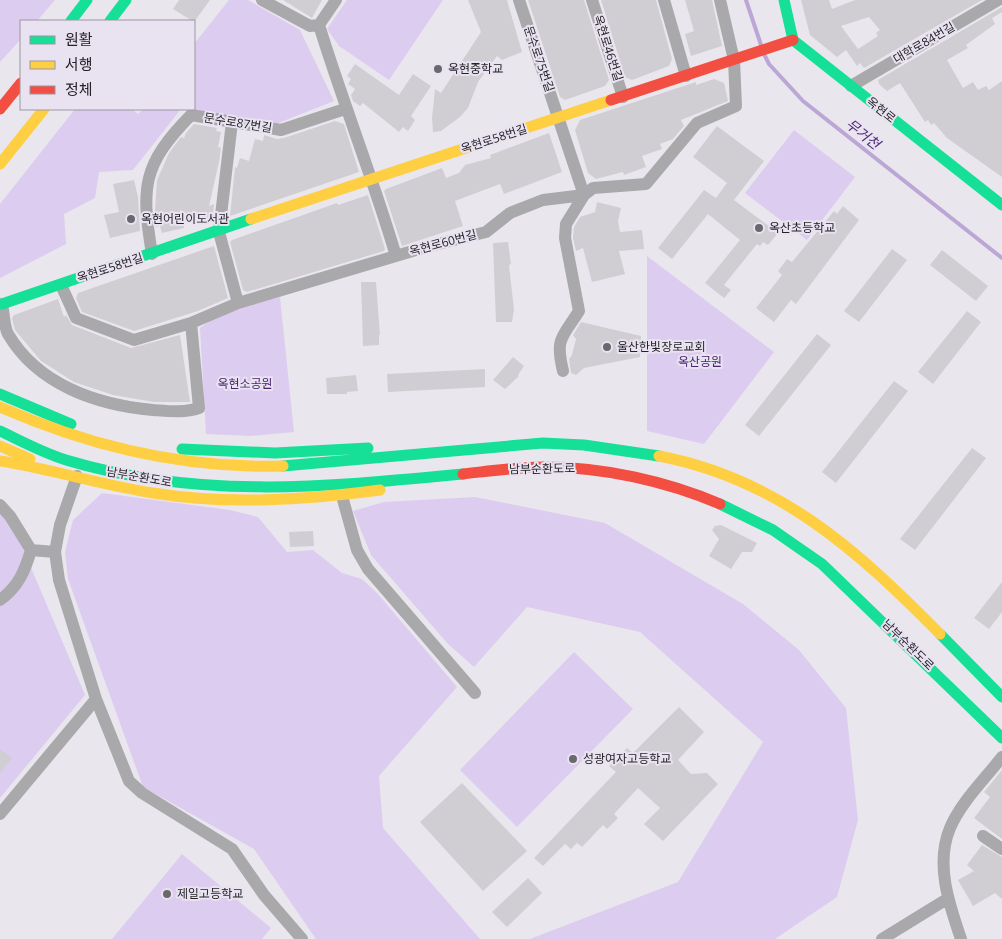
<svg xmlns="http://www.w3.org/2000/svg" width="1002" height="939" font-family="'Open Sans','Noto Sans KR',sans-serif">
<rect width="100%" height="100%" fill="#eae6ee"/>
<!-- green -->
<path fill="#dccdf0" d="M0,0H55L37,21H21V39L0,62Z
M229,0H248L300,30L334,101L276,124L185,109H194V44Z
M347,0H443L389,80L339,46L327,29Z
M75,109H132L138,114L143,109H181L133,170L99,172L95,198L64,214L66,244L0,278V204Z
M794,130L855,177L807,240L745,193Z
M647,256L774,352L704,444L647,431Z
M280,297L294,432L250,436L206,434L200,328C217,313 257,302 280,297Z
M102,493L230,510L258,517L287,552L313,550L342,573L362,579L377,593L457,687L379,776L383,828L480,939H316L254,849L143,787L68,579L65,552L73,520Z
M475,497L605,523L743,604L799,650L846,708L858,820L837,897L775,939H530L678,882L763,742L640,632L527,607L474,667L448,644L371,555L353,511L384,502Z
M0,511L18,537L85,695L0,798Z
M574,652L633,709L517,827L460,770Z
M182,854L271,928L262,939H112Z"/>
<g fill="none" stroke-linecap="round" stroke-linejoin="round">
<!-- stream -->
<path stroke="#bba6d6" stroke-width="4" d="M746,0L761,45
M764,54L769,64L803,101L1002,258"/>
</g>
<!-- building -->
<path fill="#d0ced3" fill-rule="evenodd" d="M179,0H210L194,22L173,9Z
M283,0H322L312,18Z
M468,0H507L522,52L502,60L497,56L478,82L468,108L460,117L441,131L433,132L432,118L435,89L441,93L481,32Z
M528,0H584L609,80L605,86L565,100L560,97Z
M601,0H656L672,59L669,66L632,80L625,77Z
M685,0H712L722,46L691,56L685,34L694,31Z
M801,0H829L832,9L855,0H982L864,68L860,63L857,66L846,50L837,57L810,35ZM869,17L880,30L876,33L878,36L858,49L841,26Z
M1002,7V12L992,18L995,24L966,45L968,48L947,60L963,88L973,82L978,90L986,86L989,90L1002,81V177L947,138L934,123L931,125L928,120L925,122L900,83L887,91L879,84L878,80Z
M355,64L399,95L413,74L431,86L411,116L415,120L408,131L403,127L399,132L363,103L360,106L353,101L351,95L355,89L348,84L351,79L347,76Z
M714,79L724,83L728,101L681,120L684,126L673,139L660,144L662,149L642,156L646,167L624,175L623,172L596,179L588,173L575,130L580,120L696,82V85Z
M335,121L344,124L359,172L230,216L235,167L237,168L240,158L249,161L255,139L263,141L264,135L277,139L284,138Z
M194,124L217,128L216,131L221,132L218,147L221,148L219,162L209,206L214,204L213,215L205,224L180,210L184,228L162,233L160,226L156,227L155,211L157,180L169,153L181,137L184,138L186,133Z
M717,126L764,161L734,200L778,233L768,245L763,242L760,246L757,244L724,285L731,290L724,298L705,283L740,240L708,214L672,259L658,248L704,190L716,198L727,183L693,157Z
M549,133L562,172L504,194L500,184L455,201L463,226L402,246L384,191L386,189L442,168L446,178L459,173L465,165L491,158L490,155Z
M134,180L138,197L140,231L110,238L104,215L119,212L113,184Z
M368,195L385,249L384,251L247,292L243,290L230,242L232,240L337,203L338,205Z
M597,202L621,208L618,221L620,232L642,230L644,249L619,251L625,274L592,282L583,248L576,251L573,238L574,227L580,217L595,212Z
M843,206L859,220L796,304L791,300L774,322L756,308L782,275L778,271L787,259L792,262L834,211L837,214Z
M508,242L511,264L509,265L514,310L512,322H496L493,243Z
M214,246L228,298L198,311L134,331L82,312L76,298L78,293Z
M892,249L907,260L859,322L844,311Z
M942,250L988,286L976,301L930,265Z
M361,282H376L380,335H379V345L363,346Z
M58,299L64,317L66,315L72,325L131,348L180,335L190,402H154L113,395L74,382L41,361L15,330L12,318L14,315Z
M967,311L981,322L933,384L918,372Z
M581,322L641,336L640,357L584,368L576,375L571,373L569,359L572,355L576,339L573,335Z
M817,334L831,345L759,436L745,425Z
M513,357L524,366L518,375L519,376L505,389L493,380Z
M485,369V387L388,392L387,374Z
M356,375L358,391L347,392V394H327L326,378Z
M894,381L908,391L836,483L822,472Z
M972,448L986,458L915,550L900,539Z
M721,525L757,543L752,552H742L731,569L709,556L719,539L712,530L715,526Z
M313,531L314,546L290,547L289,532Z
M1002,582V612L989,629L974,618Z
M679,707L704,732L678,760L691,774L707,773L718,784L663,841L644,824L660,808L638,788L614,814L618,818L607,829L603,825L582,847L577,843L571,849L565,844L543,866L534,858L616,772L609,766L627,748L633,753Z
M0,749L12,758L0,773Z
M1002,770V839L974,818L990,797L984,792Z
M462,783L527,851L483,891L420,822Z
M982,845L1002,857V899L995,893L973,906L958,880L974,871L967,865Z
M528,878L542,893L507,927L492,912Z"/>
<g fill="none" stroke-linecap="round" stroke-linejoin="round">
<!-- street -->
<path stroke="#a9a8ab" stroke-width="12" d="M262,0L310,26L319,25C343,103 373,178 396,256
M519,0L584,195
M592,0L623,97
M664,0L686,76
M319,25L336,0
M851,86L998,0
M232,122L219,232L238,303
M152,254C141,187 142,165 191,115L281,130L345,109
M61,285L76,318L134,340L191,323L238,303L426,247L486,232L510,213L543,200L584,195L593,188L646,184L697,123L736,106L734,60L720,0
M2,304C4,313 4,327 8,334C38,385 97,405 153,410C168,411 184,413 199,408L191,323
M563,371C555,338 562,338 579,311L565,238L566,224L584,195
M77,476L60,525L55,552L59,580L96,699L129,781L142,793L232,849L264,895L302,939
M342,496L357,550L368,569L475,693
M0,505L10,516L31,550C25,571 18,587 0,600
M31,550L55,552
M0,814L96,699
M983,836L1002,849
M882,939L947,899
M961,939C949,904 935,864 950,828C961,802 985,779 1002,757"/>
<!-- fast -->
<path stroke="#16e098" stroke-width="11" d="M784,0L793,40L1002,205
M71,21L87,0
M110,21L126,0
M2,304L251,219
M0,394L71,424
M0,431C21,441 43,453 66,460C199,500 327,487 463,474
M182,449L275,453L368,448
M283,466L543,443L584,445L659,456
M720,504L773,530L822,564L1002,738
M940,634L1002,697"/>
<!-- slow -->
<path stroke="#ffcf43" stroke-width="11" d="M0,164L44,109
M251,219L611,100
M0,407C91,447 184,469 283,466
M0,446L30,459
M659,456C779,479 857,550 940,634
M0,461C51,469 101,485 153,493C228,505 305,500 380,490"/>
<!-- jam -->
<path stroke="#f24e42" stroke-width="11" d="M611,100L793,40
M0,109L21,83
M463,474C490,471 517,467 544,467C603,467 666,481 720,504"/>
</g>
<!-- markers -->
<g fill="#6a676d" stroke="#e9e3f1" stroke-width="2">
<circle cx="438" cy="69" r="5"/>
<circle cx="131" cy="219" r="5"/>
<circle cx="759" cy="228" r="5"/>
<circle cx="607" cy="347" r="5"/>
<circle cx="573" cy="759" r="5"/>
<circle cx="167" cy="894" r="5"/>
</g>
<g text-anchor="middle" stroke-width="4" stroke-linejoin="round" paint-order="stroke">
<!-- street labels -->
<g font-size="12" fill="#252328" stroke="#e9e3f1">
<text transform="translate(924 43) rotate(-30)" y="4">대학로84번길</text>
<text transform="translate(608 48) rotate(72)" y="4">옥현로46번길</text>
<text transform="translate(539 59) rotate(71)" y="4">문수로75번길</text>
<text transform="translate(881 110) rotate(39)" y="4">옥현로</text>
<text transform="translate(238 123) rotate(9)" y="4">문수로87번길</text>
<text transform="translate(494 139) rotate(-18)" y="4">옥현로58번길</text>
<text transform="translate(443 243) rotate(-15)" y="4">옥현로60번길</text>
<text transform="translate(110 268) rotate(-18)" y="4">옥현로58번길</text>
<text transform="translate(542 469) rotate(-1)" y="4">남부순환도로</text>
<text transform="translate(139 477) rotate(10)" y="4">남부순환도로</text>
<text transform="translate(908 645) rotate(44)" y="4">남부순환도로</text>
</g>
<!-- poi labels -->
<g font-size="12" fill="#252328" stroke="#e9e3f1" text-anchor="start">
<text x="448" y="73">옥현중학교</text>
<text x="141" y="223">옥현어린이도서관</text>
<text x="769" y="232">옥산초등학교</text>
<text x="617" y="351">울산한빛장로교회</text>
<text x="583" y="763">성광여자고등학교</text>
<text x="177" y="898">제일고등학교</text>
</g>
<!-- park labels -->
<g font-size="12" fill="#4b2470" stroke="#e9e3f1">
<text x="700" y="366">옥산공원</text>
<text x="245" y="388">옥현소공원</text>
</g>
<!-- water labels -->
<g font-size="14" font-style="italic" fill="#4d2773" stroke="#e9e3f1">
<text transform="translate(863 134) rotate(38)" y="5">무거천</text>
</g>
</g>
<!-- legend -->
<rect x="20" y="20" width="175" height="90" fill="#e9e3f1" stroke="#9b96a1"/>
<rect x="30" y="36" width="25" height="8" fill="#16e098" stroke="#9b96a1"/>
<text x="65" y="45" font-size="15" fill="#252328">원활</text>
<rect x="30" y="61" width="25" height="8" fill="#ffcf43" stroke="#9b96a1"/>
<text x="65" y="70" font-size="15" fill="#252328">서행</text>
<rect x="30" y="86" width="25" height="8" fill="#f24e42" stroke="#9b96a1"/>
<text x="65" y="95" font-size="15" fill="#252328">정체</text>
</svg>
